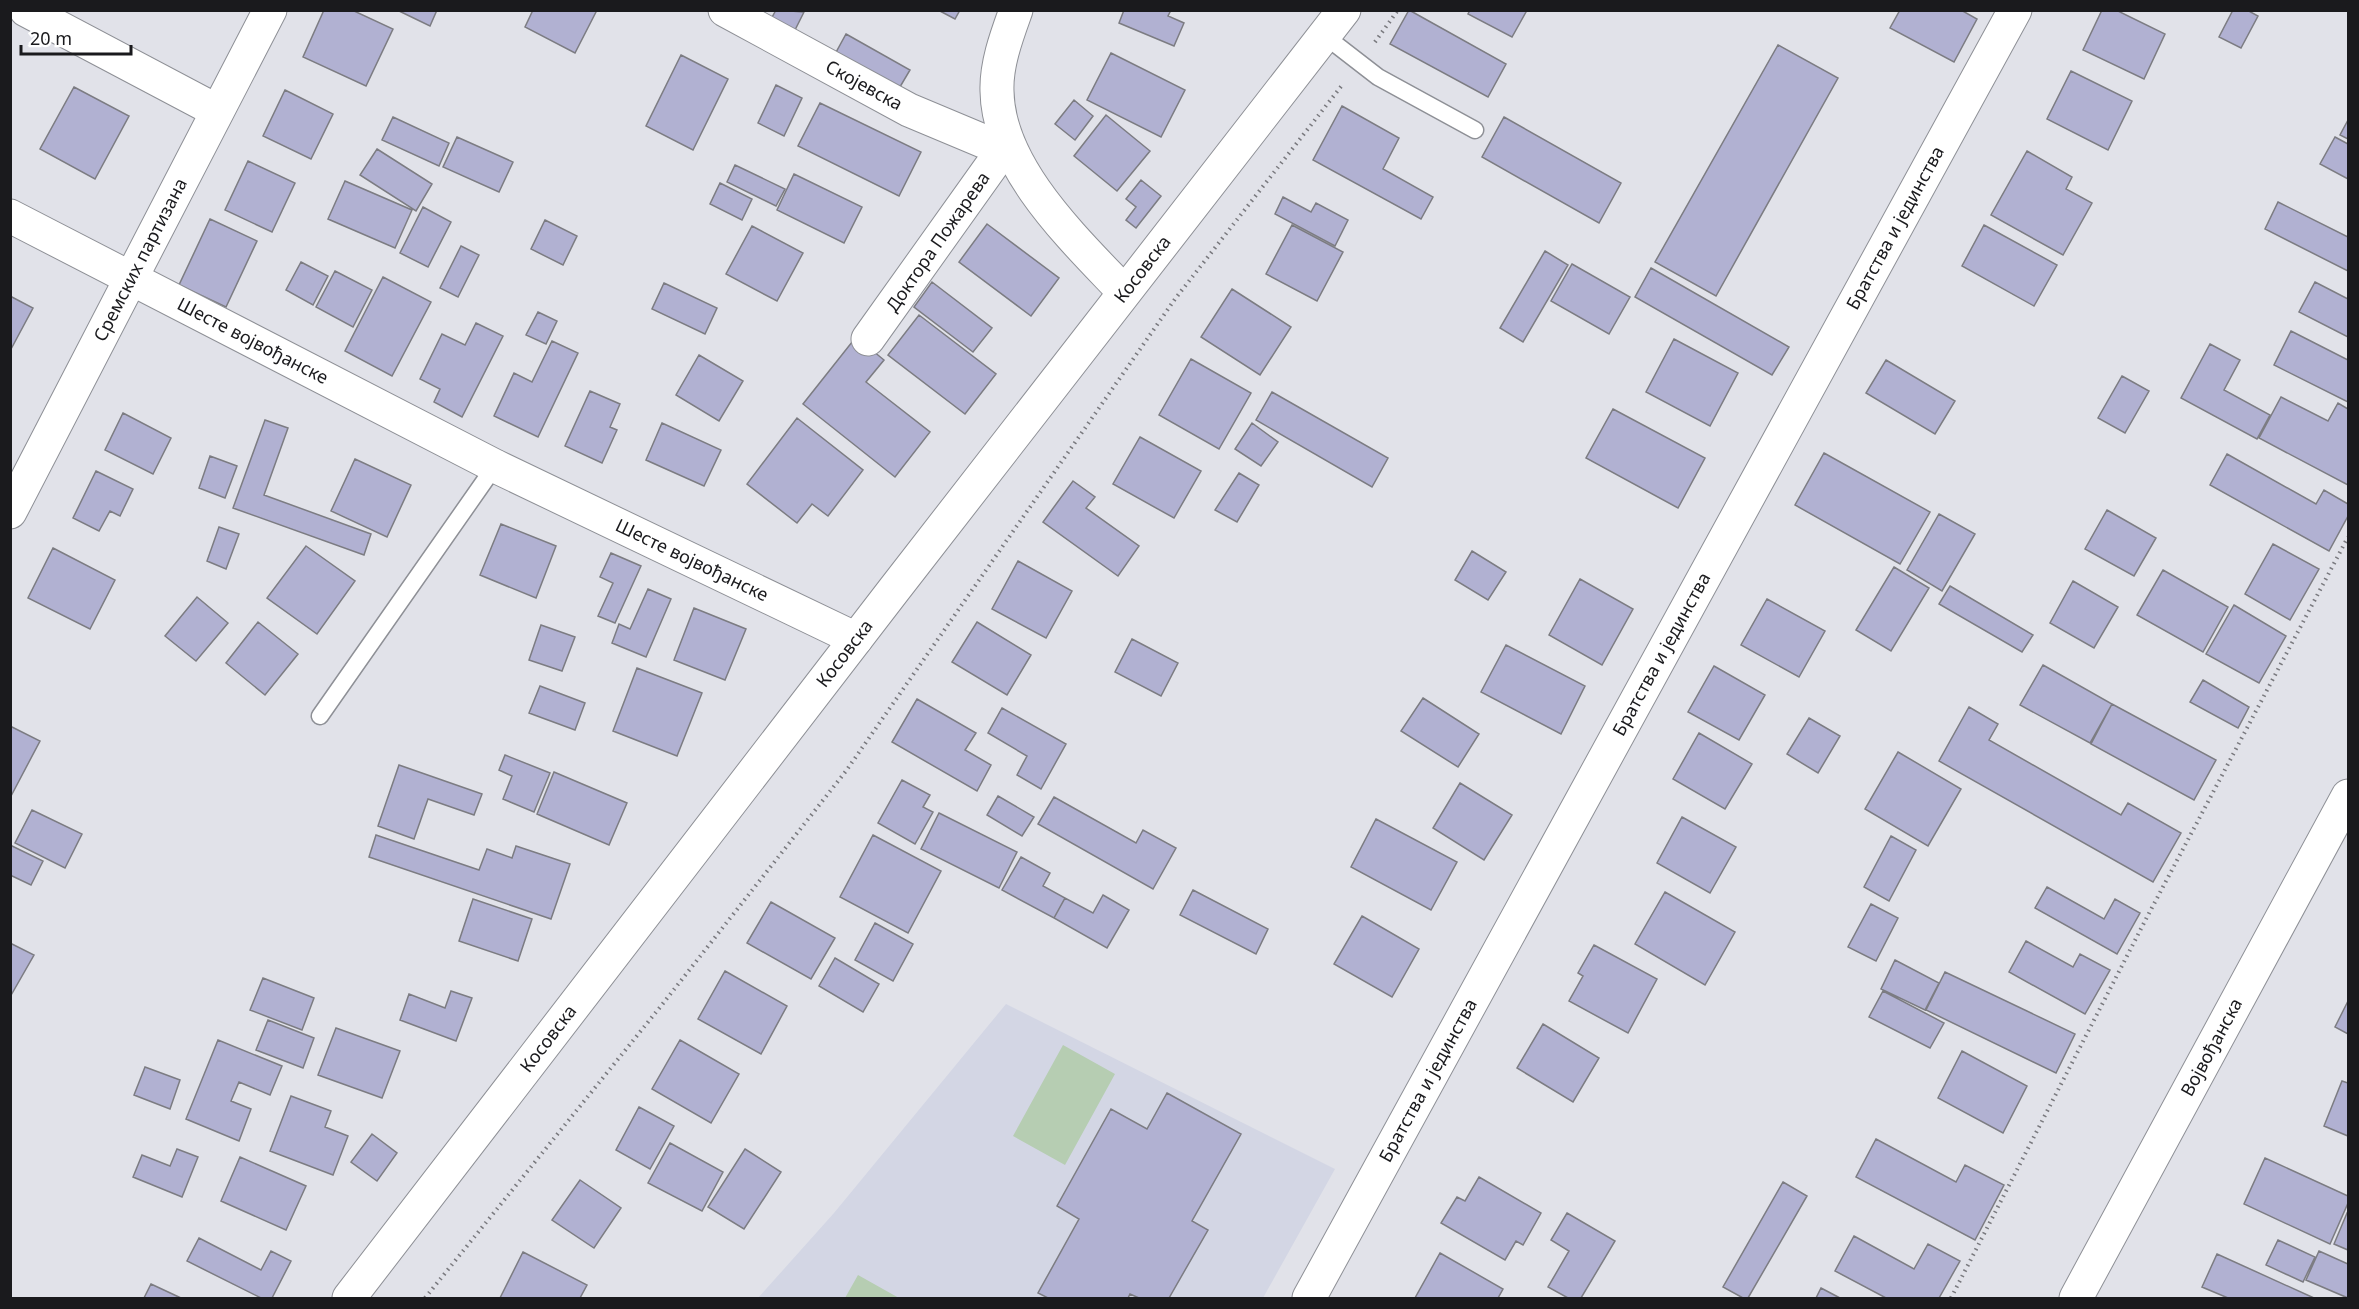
<svg xmlns="http://www.w3.org/2000/svg" width="2359" height="1309" font-family="'Noto Sans',sans-serif">
<rect width="100%" height="100%" fill="#e1e2e9"/>
<!-- built -->
<path fill="#d3d6e4" d="M1006,1004L1335,1169L1263,1298H758L834,1213Z"/>
<!-- green -->
<path fill="#b6cdb2" d="M1063,1045L1115,1074L1065,1165L1013,1136Z
M858,1275L899,1298H845Z"/>
<!-- building -->
<path fill="#b1b1d2" stroke="#7c7c82" stroke-width="1.5" d="M324,10H352L393,29L366,86L303,57Z
M397,10H437L430,26Z
M533,10H597L575,53L525,27Z
M776,10L804,12L793,34L770,21Z
M938,10H960L955,19Z
M1124,10H1171L1168,16L1184,23L1174,46L1119,23Z
M1409,10L1506,64L1488,97L1390,44Z
M1470,10H1523L1526,12L1512,37L1468,14Z
M1900,10H1961L1977,19L1954,62L1890,28Z
M2102,10H2116L2165,34L2144,79L2083,50Z
M2233,10H2247L2258,16L2241,48L2219,37Z
M846,34L910,70L897,92L834,56Z
M1778,45L1838,78L1716,296L1655,262Z
M1111,53L1185,90L1161,137L1087,100Z
M681,55L728,79L693,150L646,126Z
M2071,71L2132,101L2108,150L2047,119Z
M776,85L802,98L784,136L758,123Z
M74,87L129,116L95,179L40,149Z
M285,90L333,114L311,159L263,136Z
M1074,100L1093,116L1075,140L1055,124Z
M820,103L921,152L899,196L798,146Z
M1342,106L1399,138L1383,169L1433,197L1421,219L1313,160Z
M1106,115L1150,151L1117,191L1074,156Z
M393,117L449,143L439,166L382,140Z
M1504,117L1621,183L1599,223L1482,157Z
M2348,120V139L2340,135Z
M457,137L513,162L499,192L443,167Z
M2335,137L2348,144V179L2320,164Z
M377,149L432,184L416,211L360,175Z
M2027,151L2072,177L2066,189L2092,203L2063,255L1991,215Z
M248,161L295,183L272,232L225,210Z
M735,165L785,189L776,206L727,182Z
M794,174L862,207L844,243L777,210Z
M1141,180L1161,196L1136,228L1126,220L1136,207L1126,199Z
M345,181L412,210L395,248L328,219Z
M720,183L752,199L742,220L710,204Z
M1283,197L1311,212L1316,203L1348,220L1335,246L1275,214Z
M2278,202L2348,237V271L2265,229Z
M423,207L451,222L428,267L400,253Z
M210,219L257,241L226,307L179,285Z
M545,220L577,236L563,265L531,249Z
M987,224L1059,278L1031,316L959,262Z
M1292,225L1343,252L1317,301L1266,274Z
M1984,225L2057,265L2034,306L1962,266Z
M752,226L803,253L777,301L726,274Z
M461,246L479,255L458,297L440,288Z
M1545,251L1568,265L1523,342L1500,328Z
M301,262L328,276L313,305L286,290Z
M1572,264L1630,297L1609,334L1551,301Z
M1651,268L1789,347L1772,375L1635,297Z
M335,271L372,290L353,327L316,307Z
M383,277L431,302L392,376L345,351Z
M932,282L992,328L973,352L914,307Z
M2315,282L2348,299V337L2299,312Z
M664,283L717,308L705,334L652,309Z
M1232,289L1291,327L1260,375L1201,337Z
M10,296L33,308L10,351Z
M538,312L557,321L546,344L526,335Z
M919,315L996,374L965,414L888,355Z
M476,323L503,336L462,417L434,402L440,389L420,379L442,334L465,345Z
M2291,331L2348,360V402L2274,365Z
M856,337L884,360L866,382L930,432L895,477L803,404Z
M1674,339L1738,373L1710,426L1646,392Z
M552,341L578,353L538,437L494,416L514,373L532,382Z
M2210,344L2240,360L2224,390L2270,415L2257,439L2181,398Z
M699,355L743,381L719,421L676,395Z
M1191,359L1251,393L1219,449L1159,415Z
M1886,360L1955,401L1935,434L1866,393Z
M2122,376L2149,391L2125,433L2098,418Z
M590,391L620,404L610,427L617,430L602,463L565,446Z
M1272,392L1388,458L1372,487L1256,420Z
M2281,397L2328,421L2338,403L2348,409V485L2259,438Z
M1613,409L1705,458L1678,508L1586,458Z
M123,413L171,438L153,474L105,450Z
M797,418L863,470L828,516L812,504L797,523L747,484Z
M265,420L288,428L264,495L371,534L364,555L233,508Z
M662,423L721,450L704,486L646,460Z
M1252,423L1278,442L1261,466L1235,449Z
M1140,437L1201,471L1174,518L1113,484Z
M1824,453L1930,512L1900,564L1795,505Z
M2227,454L2316,504L2324,490L2348,504V516L2329,551L2210,485Z
M210,456L237,466L225,498L199,488Z
M355,459L411,485L387,537L331,511Z
M96,471L133,489L120,516L110,511L99,531L73,518Z
M1239,473L1259,485L1237,522L1215,510Z
M1073,481L1095,497L1086,508L1139,546L1118,576L1043,522Z
M2107,510L2156,538L2134,576L2085,549Z
M1939,514L1975,534L1942,591L1907,570Z
M501,524L556,546L536,598L480,575Z
M219,527L239,534L226,569L207,561Z
M2273,544L2319,569L2290,620L2245,594Z
M306,546L355,581L317,634L267,598Z
M53,548L115,580L90,629L28,598Z
M1472,551L1506,572L1488,600L1455,580Z
M611,553L641,566L615,623L598,616L613,583L600,577Z
M1018,561L1072,591L1046,638L992,609Z
M1894,567L1929,588L1891,651L1856,630Z
M2163,570L2228,607L2203,652L2137,615Z
M1580,579L1633,609L1602,665L1549,635Z
M2073,581L2118,607L2094,648L2050,623Z
M1950,586L2033,635L2022,652L1939,604Z
M648,589L671,599L646,657L612,643L619,624L630,629Z
M197,597L228,623L196,661L165,636Z
M1767,599L1825,631L1799,677L1741,645Z
M2234,605L2286,636L2259,683L2206,654Z
M694,608L746,629L725,680L674,660Z
M258,622L298,654L265,695L226,663Z
M977,622L1031,655L1007,695L952,662Z
M541,625L575,637L562,671L529,660Z
M1132,639L1178,663L1161,696L1115,672Z
M1506,645L1585,686L1561,734L1481,692Z
M2043,665L2112,704L2090,743L2020,705Z
M1714,666L1765,695L1739,740L1688,712Z
M637,668L702,693L677,756L613,731Z
M2203,680L2249,707L2238,728L2190,702Z
M540,686L585,703L575,730L529,713Z
M1423,698L1479,734L1458,767L1401,731Z
M917,699L976,733L965,750L991,765L977,791L892,742Z
M2112,704L2216,760L2194,800L2091,744Z
M1969,707L1998,724L1989,740L2121,815L2128,803L2181,833L2153,882L1939,761Z
M1002,708L1066,744L1041,789L1017,775L1027,756L988,733Z
M1809,718L1840,736L1818,773L1787,754Z
M10,726L40,741L10,798Z
M1699,733L1752,764L1725,809L1673,779Z
M1898,752L1961,789L1928,846L1865,809Z
M505,755L550,773L534,812L503,799L512,776L499,770Z
M399,765L482,794L474,815L428,799L414,839L378,826Z
M554,772L627,803L609,845L537,814Z
M902,780L930,795L923,807L933,812L915,844L878,823Z
M1460,783L1512,815L1484,860L1433,828Z
M998,796L1034,817L1022,836L987,815Z
M1054,797L1136,843L1143,830L1176,848L1153,889L1038,824Z
M32,810L82,834L65,868L15,843Z
M939,813L1017,852L999,888L921,849Z
M1682,817L1736,847L1710,893L1657,863Z
M1376,819L1457,862L1431,910L1351,867Z
M376,835L479,870L487,849L512,858L516,846L570,864L551,919L369,857Z
M873,835L941,871L908,933L840,897Z
M1891,836L1916,850L1889,901L1864,887Z
M10,845L43,861L31,885L10,875Z
M1021,857L1050,873L1043,886L1065,898L1054,918L1002,890Z
M2047,887L2104,919L2115,899L2140,913L2117,954L2035,908Z
M1193,890L1268,929L1256,954L1180,915Z
M1665,892L1735,932L1705,985L1635,944Z
M1103,895L1129,910L1107,948L1054,918L1065,898L1093,913Z
M473,899L532,919L518,961L459,941Z
M771,902L835,938L811,979L747,943Z
M1871,904L1898,918L1876,961L1848,947Z
M1362,916L1419,949L1392,997L1334,964Z
M875,923L913,944L893,981L855,960Z
M2026,941L2073,967L2080,954L2110,970L2085,1014L2009,972Z
M10,943L34,955L10,997Z
M1594,945L1657,979L1628,1033L1569,1001L1583,976L1578,973Z
M835,958L879,984L863,1012L819,986Z
M1895,960L1939,983L1925,1010L1881,989Z
M725,971L787,1006L761,1054L698,1019Z
M1945,972L2075,1034L2056,1073L1926,1010Z
M263,978L314,998L302,1030L250,1010Z
M451,991L472,998L456,1041L400,1020L409,994L445,1008Z
M1883,991L1944,1023L1930,1048L1869,1017Z
M2348,1001V1034L2335,1027Z
M268,1020L314,1038L303,1068L256,1050Z
M1543,1024L1599,1058L1573,1102L1517,1068Z
M336,1028L400,1051L382,1098L318,1075Z
M218,1040L282,1066L270,1095L239,1082L231,1101L251,1109L239,1141L186,1119Z
M680,1040L739,1074L711,1123L652,1089Z
M1962,1051L2027,1086L2003,1133L1938,1098Z
M145,1067L180,1080L170,1109L134,1095Z
M2342,1081L2348,1083V1136L2324,1126Z
M1167,1093L1241,1134L1192,1221L1208,1230L1169,1298H1139L1130,1294L1128,1298H1048L1038,1293L1079,1219L1057,1206L1111,1109L1147,1129Z
M291,1096L331,1111L325,1127L348,1136L333,1175L270,1151Z
M639,1107L674,1126L650,1169L616,1150Z
M372,1134L397,1153L377,1181L351,1162Z
M1876,1139L1956,1182L1965,1165L2004,1185L1975,1240L1856,1177Z
M670,1143L723,1172L702,1211L648,1183Z
M177,1149L198,1157L182,1197L133,1177L142,1155L170,1166Z
M745,1149L781,1172L744,1229L708,1207Z
M240,1157L306,1186L286,1230L221,1201Z
M2265,1158L2348,1196V1203L2330,1244L2244,1204Z
M1479,1177L1541,1213L1523,1245L1516,1241L1505,1260L1441,1223L1457,1197L1465,1201Z
M580,1180L621,1208L594,1248L552,1220Z
M1783,1182L1807,1196L1748,1298H1743L1723,1287Z
M1567,1213L1615,1241L1581,1298H1568L1548,1287L1569,1251L1551,1240Z
M2347,1213L2348,1214V1250L2334,1244Z
M1854,1236L1914,1269L1928,1244L1960,1261L1939,1298H1886L1835,1271Z
M199,1238L261,1270L271,1251L291,1261L272,1298H261L187,1261Z
M2278,1240L2315,1257L2303,1282L2266,1265Z
M2319,1251L2348,1264V1298L2306,1280Z
M523,1252L587,1285L580,1298H500Z
M1440,1253L1503,1289L1498,1298H1415Z
M2217,1254L2314,1298H2228L2202,1287Z
M151,1284L181,1298H144Z
M1821,1288L1840,1298H1816Z"/>
<g fill="none" stroke-linecap="round" stroke-linejoin="round">
<!-- lane casing -->
<g stroke="#8e9096" stroke-width="19">
<path id="lane" d="M1325,36L1378,77L1475,130
M320,716L495,466"/>
</g>
<!-- street casing -->
<g stroke="#8e9096" stroke-width="35">
<g id="street">
<path d="M26,10L217,111"/>
<path id="s1" d="M725,10L909,110L983,141L1007,144L868,339"/>
<path d="M1016,10C1007,35 996,64 997,91C998,168 1074,239 1124,292"/>
<path id="s2" d="M10,216L495,466L856,639"/>
<path id="s3" d="M10,512L270,10"/>
<path id="s4" d="M349,1298L893,591L1344,10"/>
<path id="s5" d="M1309,1298L2015,10"/>
</g>
</g>
<!-- secondary casing -->
<g stroke="#8e9096" stroke-width="35">
<g id="secondary">
<path id="s6" d="M2076,1298L2348,796"/>
</g>
</g>
<!-- path -->
<path stroke="#79797e" stroke-width="4" stroke-dasharray="1.5 4.5" stroke-linecap="butt" d="M1375,42L1398,10
M425,1298L661,1006L846,771L1175,299L1343,84
M1951,1298L2146,919L2348,537"/>
<!-- lane -->
<use href="#lane" stroke="#fff" stroke-width="16"/>
<!-- street -->
<use href="#street" stroke="#fff" stroke-width="33"/>
<!-- secondary -->
<use href="#secondary" stroke="#fff" stroke-width="33"/>
</g>
<g text-anchor="middle" stroke-width="4.5" stroke-linejoin="round" paint-order="stroke">
<!-- street labels -->
<g font-size="18" fill="#1a1a1d" stroke="#fff">
<text dy="6" stroke="none"><textPath href="#s1" startOffset="158">Скојевска</textPath></text>
<text dy="6" stroke="none"><textPath href="#s5" startOffset="1220">Братства и јединства</textPath></text>
<text transform="translate(938 242) rotate(-55)" y="6">Доктора Пожарева</text>
<text dy="6" stroke="none"><textPath href="#s3" startOffset="284">Сремских партизана</textPath></text>
<text dy="6" stroke="none"><textPath href="#s4" startOffset="1299">Косовска</textPath></text>
<text dy="6" stroke="none"><textPath href="#s2" startOffset="273">Шесте војвођанске</textPath></text>
<text dy="6" stroke="none"><textPath href="#s2" startOffset="764">Шесте војвођанске</textPath></text>
<text dy="6" stroke="none"><textPath href="#s4" startOffset="813">Косовска</textPath></text>
<text dy="6" stroke="none"><textPath href="#s5" startOffset="734">Братства и јединства</textPath></text>
<text dy="6" stroke="none"><textPath href="#s4" startOffset="327">Косовска</textPath></text>
<text dy="6" stroke="none"><textPath href="#s6" startOffset="285">Војвођанска</textPath></text>
<text dy="6" stroke="none"><textPath href="#s5" startOffset="248">Братства и јединства</textPath></text>
</g>
</g>
<!-- border -->
<rect width="2359" height="1309" fill="none" stroke="#1a1a1d" stroke-width="24"/>
<!-- scale -->
<path d="M21 45v9h110v-9" fill="none" stroke="#1a1a1d" stroke-width="3"/>
<text x="30" y="45" font-size="18" fill="#1a1a1d" stroke="#ffffff" stroke-width="4.5" paint-order="stroke">20 m</text>
</svg>
